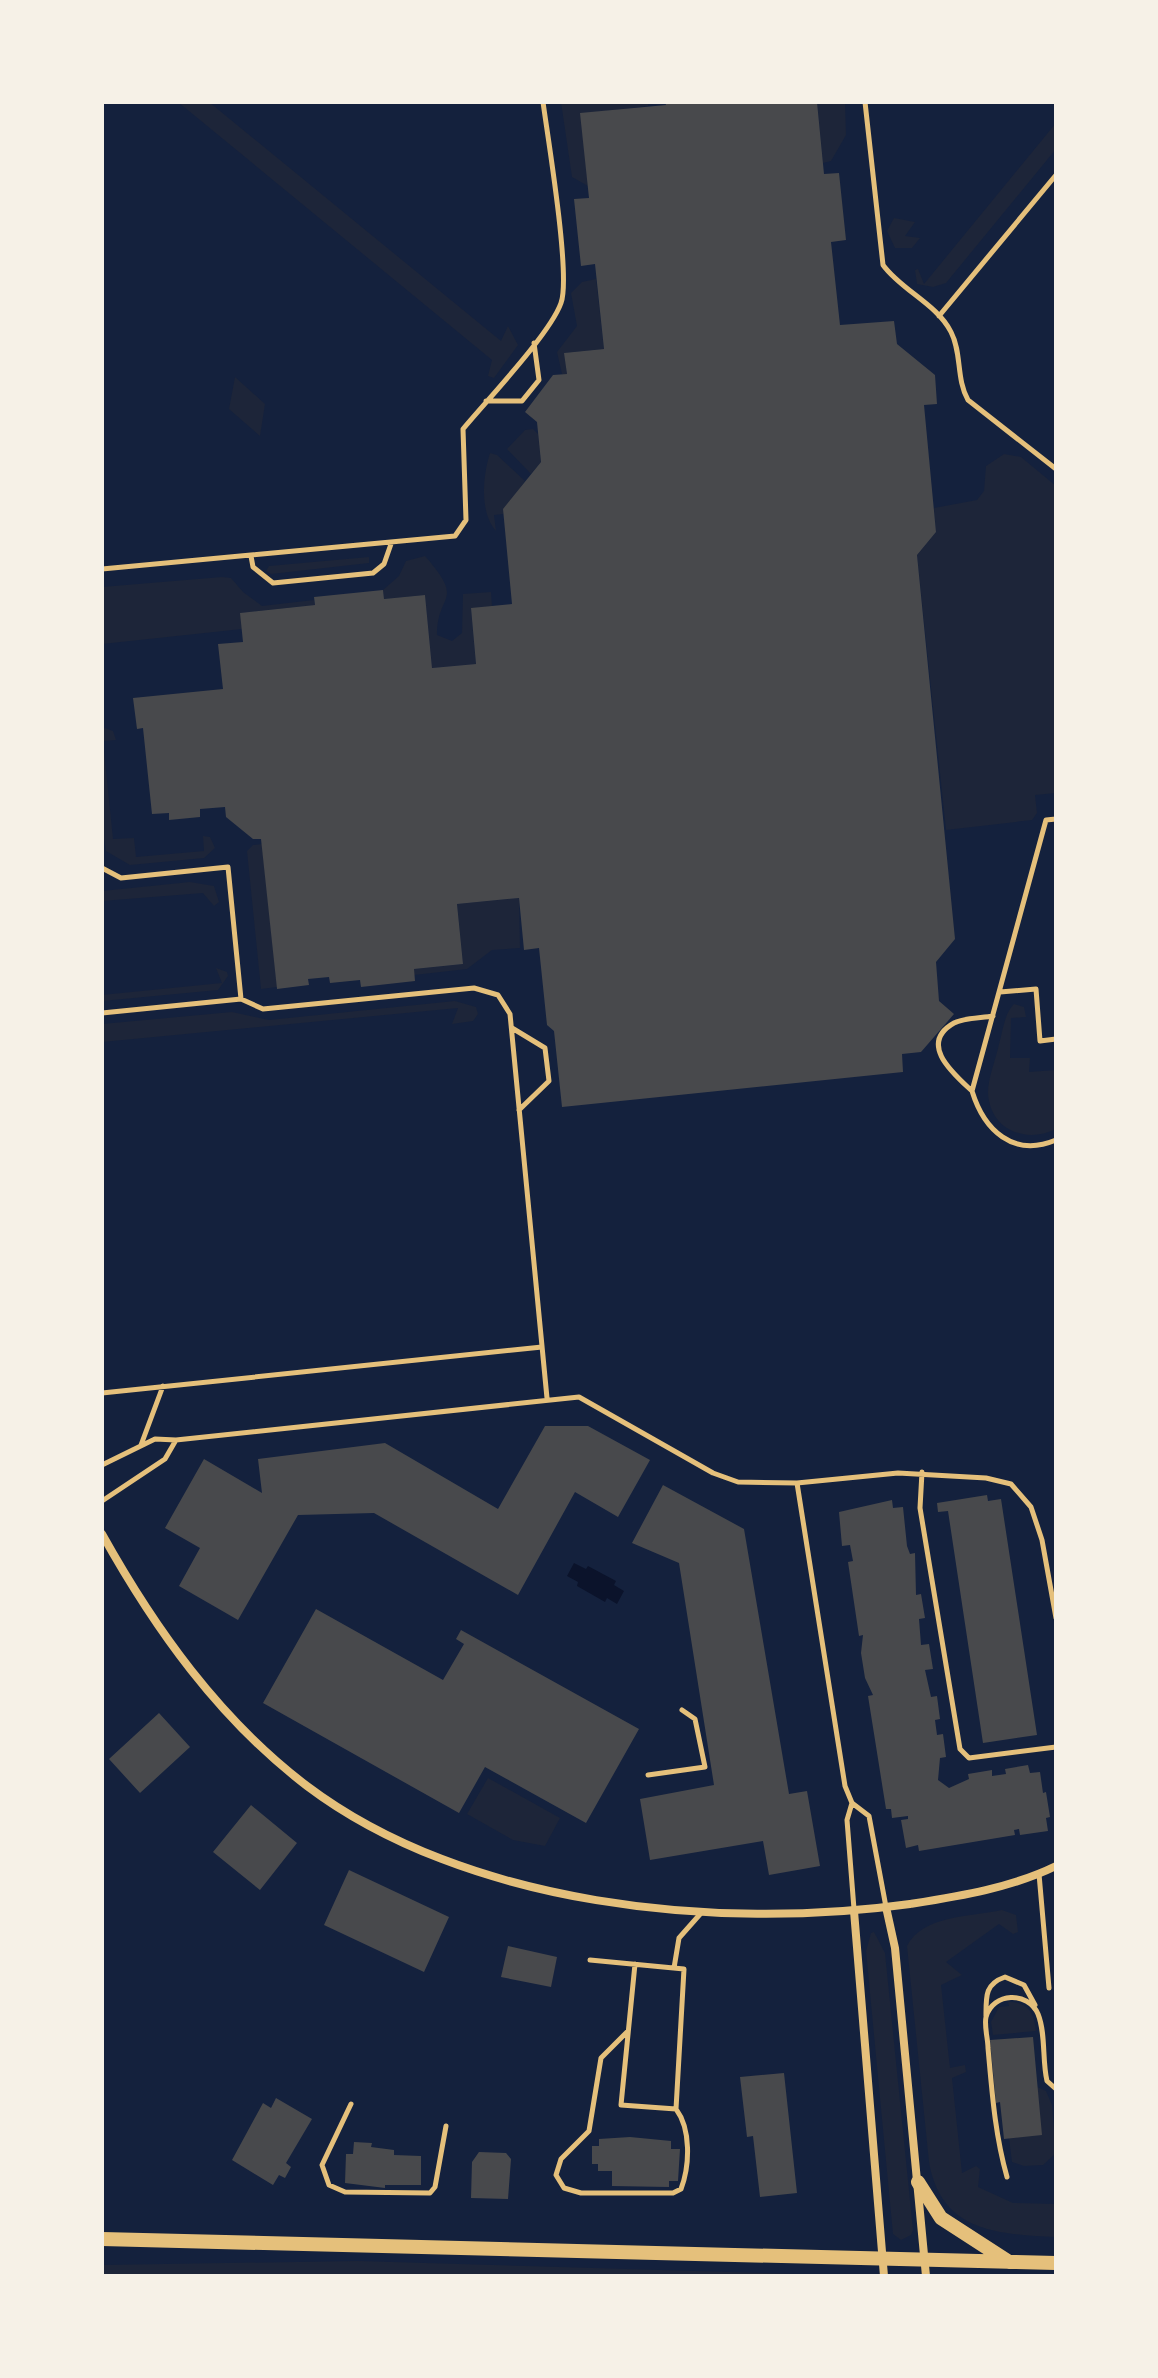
<svg xmlns="http://www.w3.org/2000/svg" width="1158" height="2378" font-family="Inter,sans-serif">
<rect width="100%" height="100%" fill="#14213d"/>
<!-- green -->
<path fill="#1d2539" d="M178,102H209L501,341L508,326L518,345L494,378L488,376L492,360Z
M561,102H649L648,106L581,114L588,186L572,177Z
M817,102H845L846,135L831,161L823,163Z
M1056,123V149L946,283L933,287L917,284L915,270L918,269L924,284Z
M894,218L915,222L905,236L920,238L912,248H895L887,231Z
M596,279L604,349L565,353L567,374H562L557,352L577,326L571,293L582,282Z
M235,377L265,404L260,436L229,409Z
M533,429L538,434L541,462L531,474L507,449L525,430Z
M490,453L497,455L525,481L503,514L494,515L496,531C479,512 483,475 490,453Z
M1004,454L1021,457L1056,486V793L1035,795L1037,813L1032,820L946,830L917,555L936,532L934,508L977,500L984,491L986,466Z
M425,556C466,603 437,592 437,635L452,641L462,633L463,594L491,592L492,606L471,609L476,664L432,668L425,595L384,599L383,590L399,576L406,561Z
M369,557V563L271,574L266,571L269,566Z
M222,577L231,578L243,592L262,606L314,600L315,605L241,613L242,629L102,644V587Z
M105,728L113,731L116,740L103,741L113,839L134,838L136,857L204,851L203,836L210,837L215,848L204,858L130,865L106,851L102,827V729Z
M262,844L277,987L261,989L247,851L253,845Z
M190,882L214,886L219,902L214,906L203,893L102,901V891Z
M519,898L520,948L492,950L467,969L414,975V969L463,964L457,904Z
M216,968L227,972L228,976L218,990L102,1001V995L222,983Z
M455,1001L476,1007L478,1014L473,1021L452,1024L458,1008L102,1042V1024L232,1012L269,1020Z
M1014,1004L1024,1007L1026,1017L1011,1018L1010,1058H1030L1029,1072L1056,1070V1129C1026,1144 990,1130 988,1093C988,1077 996,1059 999,1044C1003,1031 1004,1014 1014,1004Z
M488,1778L560,1818L545,1846L513,1840L467,1814Z
M1002,1910L1016,1915L1018,1932L1013,1934L999,1924L946,1962L962,1975L941,1985L950,2068L965,2065L966,2072L952,2078L962,2173L976,2166L980,2169L978,2187L1013,2203L1056,2204V2237C995,2234 941,2231 929,2162L907,1946C923,1915 970,1917 1002,1910Z
M874,1932L885,1953L913,2230L911,2235L901,2240L893,2234L866,1951L871,1933Z
M1008,2002C1028,2002 1034,2012 1036,2031L993,2035L991,2022L999,2007L1009,2006Z
M1037,2087L1046,2091L1052,2105L1056,2153L1043,2165L1024,2166L1012,2162L1009,2138Z
M358,2261L861,2276H102V2265Z"/>
<!-- water -->
<path fill="#0b132b" d="M574,1563L586,1569L588,1566L616,1581L614,1585L624,1591L617,1604L607,1598L605,1602L577,1586L578,1582L567,1576Z"/>
<!-- building -->
<path fill="#48494c" d="M665,102H817L824,174L839,173L846,240L831,242L840,325L894,321L897,344L935,375L937,404L924,405L936,532L917,555L955,939L936,962L939,1001L954,1014L921,1052L902,1054L903,1072L562,1107L554,1031L547,1025L539,948L524,950L519,898L457,904L463,964L414,969L415,981L361,987L360,980L330,983L329,977L308,979L309,985L277,989L261,839H253L226,817L225,807L200,809V817L169,820V813L152,814L143,728L137,729L133,698L223,689L218,644L243,642L240,613L315,605L314,597L383,590L384,599L425,595L432,668L476,664L471,608L512,604L503,509L541,462L537,422L525,412L553,375L567,374L564,353L604,349L595,264L581,266L574,199L589,198L580,113L666,105Z
M545,1426H588L650,1460L618,1517L575,1492L518,1595L374,1513L298,1515L238,1620L179,1586L200,1548L165,1528L204,1459L262,1493L258,1459L385,1443L498,1509Z
M663,1485L744,1529L789,1794L807,1791L820,1866L769,1875L763,1841L650,1860L640,1799L714,1785L679,1563L632,1543Z
M987,1495L988,1501L1001,1499L1037,1735L983,1743L948,1511L938,1512L937,1503Z
M892,1500L893,1508L903,1507L907,1546L910,1554L915,1553L916,1595L921,1594L925,1618L919,1619L921,1645L929,1644L933,1669L925,1670L931,1697L937,1696L940,1719L935,1720L937,1735L943,1734L946,1757L940,1758L938,1780L949,1788L969,1779L968,1774L992,1770V1776L1006,1774L1005,1769L1028,1765L1030,1773L1040,1772L1043,1793L1046,1792L1050,1817L1046,1818L1048,1831L1020,1835L1019,1829L1014,1830L1015,1835L919,1851L918,1845L906,1848L901,1820L908,1819V1816L892,1818L891,1809H886L868,1696L873,1695L865,1678L861,1653L863,1635L859,1636L848,1562L853,1561L850,1545L842,1546L839,1512Z
M316,1609L443,1680L464,1644L456,1639L461,1630L639,1729L586,1823L485,1767L459,1813L263,1703Z
M159,1713L190,1747L140,1793L109,1759Z
M251,1805L297,1843L260,1890L213,1852Z
M349,1870L449,1917L424,1972L324,1925Z
M508,1946L557,1957L551,1987L501,1977Z
M1033,2037L1042,2135L1004,2139L1000,2102L996,2103L990,2040Z
M784,2073L797,2193L760,2197L753,2136L747,2137L740,2077Z
M276,2098L312,2119L286,2163L291,2167L285,2178L279,2175L273,2185L232,2160L263,2103L271,2108Z
M630,2137L671,2141V2149H680L678,2181H669V2187L612,2186V2171H598V2164H592V2146H599V2139Z
M354,2142L372,2143L371,2147L394,2150V2155L421,2156V2185H385V2188L345,2183L346,2154H353Z
M479,2152L506,2153L511,2159L508,2199L471,2198L472,2162Z"/>
<g fill="none" stroke-linecap="round" stroke-linejoin="round">
<!-- service -->
<path stroke="#e5c07b" stroke-width="5" d="M865,102L883,265C901,290 937,304 951,332C962,353 956,379 968,400L1056,469
M939,316L1056,175
M486,401H522L539,380L534,343
M251,556L253,567L273,583L373,573L384,564L391,544
M102,569L455,536L466,520L463,429C487,400 550,334 561,303C571,276 548,139 543,102
M1056,819L1046,820L972,1091C984,1130 1013,1158 1056,1140
M102,868L121,878L228,867L241,999
M1000,992L1036,989L1040,1041L1056,1039
M102,1013L241,999L263,1009L474,988L498,995L510,1014L547,1398
M512,1028L545,1048L549,1081L519,1110
M972,1091C955,1075 917,1044 954,1023C963,1018 982,1018 993,1016
M102,1393L542,1347
M176,1440L579,1397L713,1473L738,1482L797,1483L898,1473L986,1478L1011,1484L1031,1507L1042,1540L1056,1618
M141,1445L163,1386
M102,1465L155,1439L176,1440L165,1459L102,1501
M922,1472L920,1508L960,1749L969,1758L1056,1747
M797,1483L845,1786L852,1803L869,1816L886,1907
M648,1775L705,1767L695,1719L682,1710
M852,1803L847,1820L854,1909
M1039,1874L1049,1988
M590,1960L684,1969L676,2109L621,2105L635,1964
M674,1968L679,1938L702,1912
M986,2016C986,1996 985,1984 1005,1977L1024,1985L1035,2005
M627,2032L601,2058L589,2131L561,2159L556,2175L564,2188L581,2193H673L681,2189C690,2165 691,2129 676,2109
M351,2104L322,2165L329,2185L345,2192L430,2193L435,2187L446,2126
M1007,2177C995,2135 992,2092 988,2048C988,2039 984,2026 986,2017C993,1992 1028,1991 1038,2014C1046,2034 1042,2060 1047,2081L1056,2089"/>
<!-- minor -->
<path stroke="#e5c07b" stroke-width="8" d="M102,1534C155,1629 219,1719 307,1786C466,1906 718,1931 910,1904C960,1896 1011,1888 1056,1866
M886,1907L895,1948L926,2276
M854,1911L884,2276"/>
<!-- primary -->
<path stroke="#e5c07b" stroke-width="14" d="M918,2182L941,2218L1009,2262
M102,2239L1056,2263"/>
</g>
<!-- border -->
<rect width="1158" height="2378" fill="none" stroke="#f6f1e7" stroke-width="208"/>
</svg>
